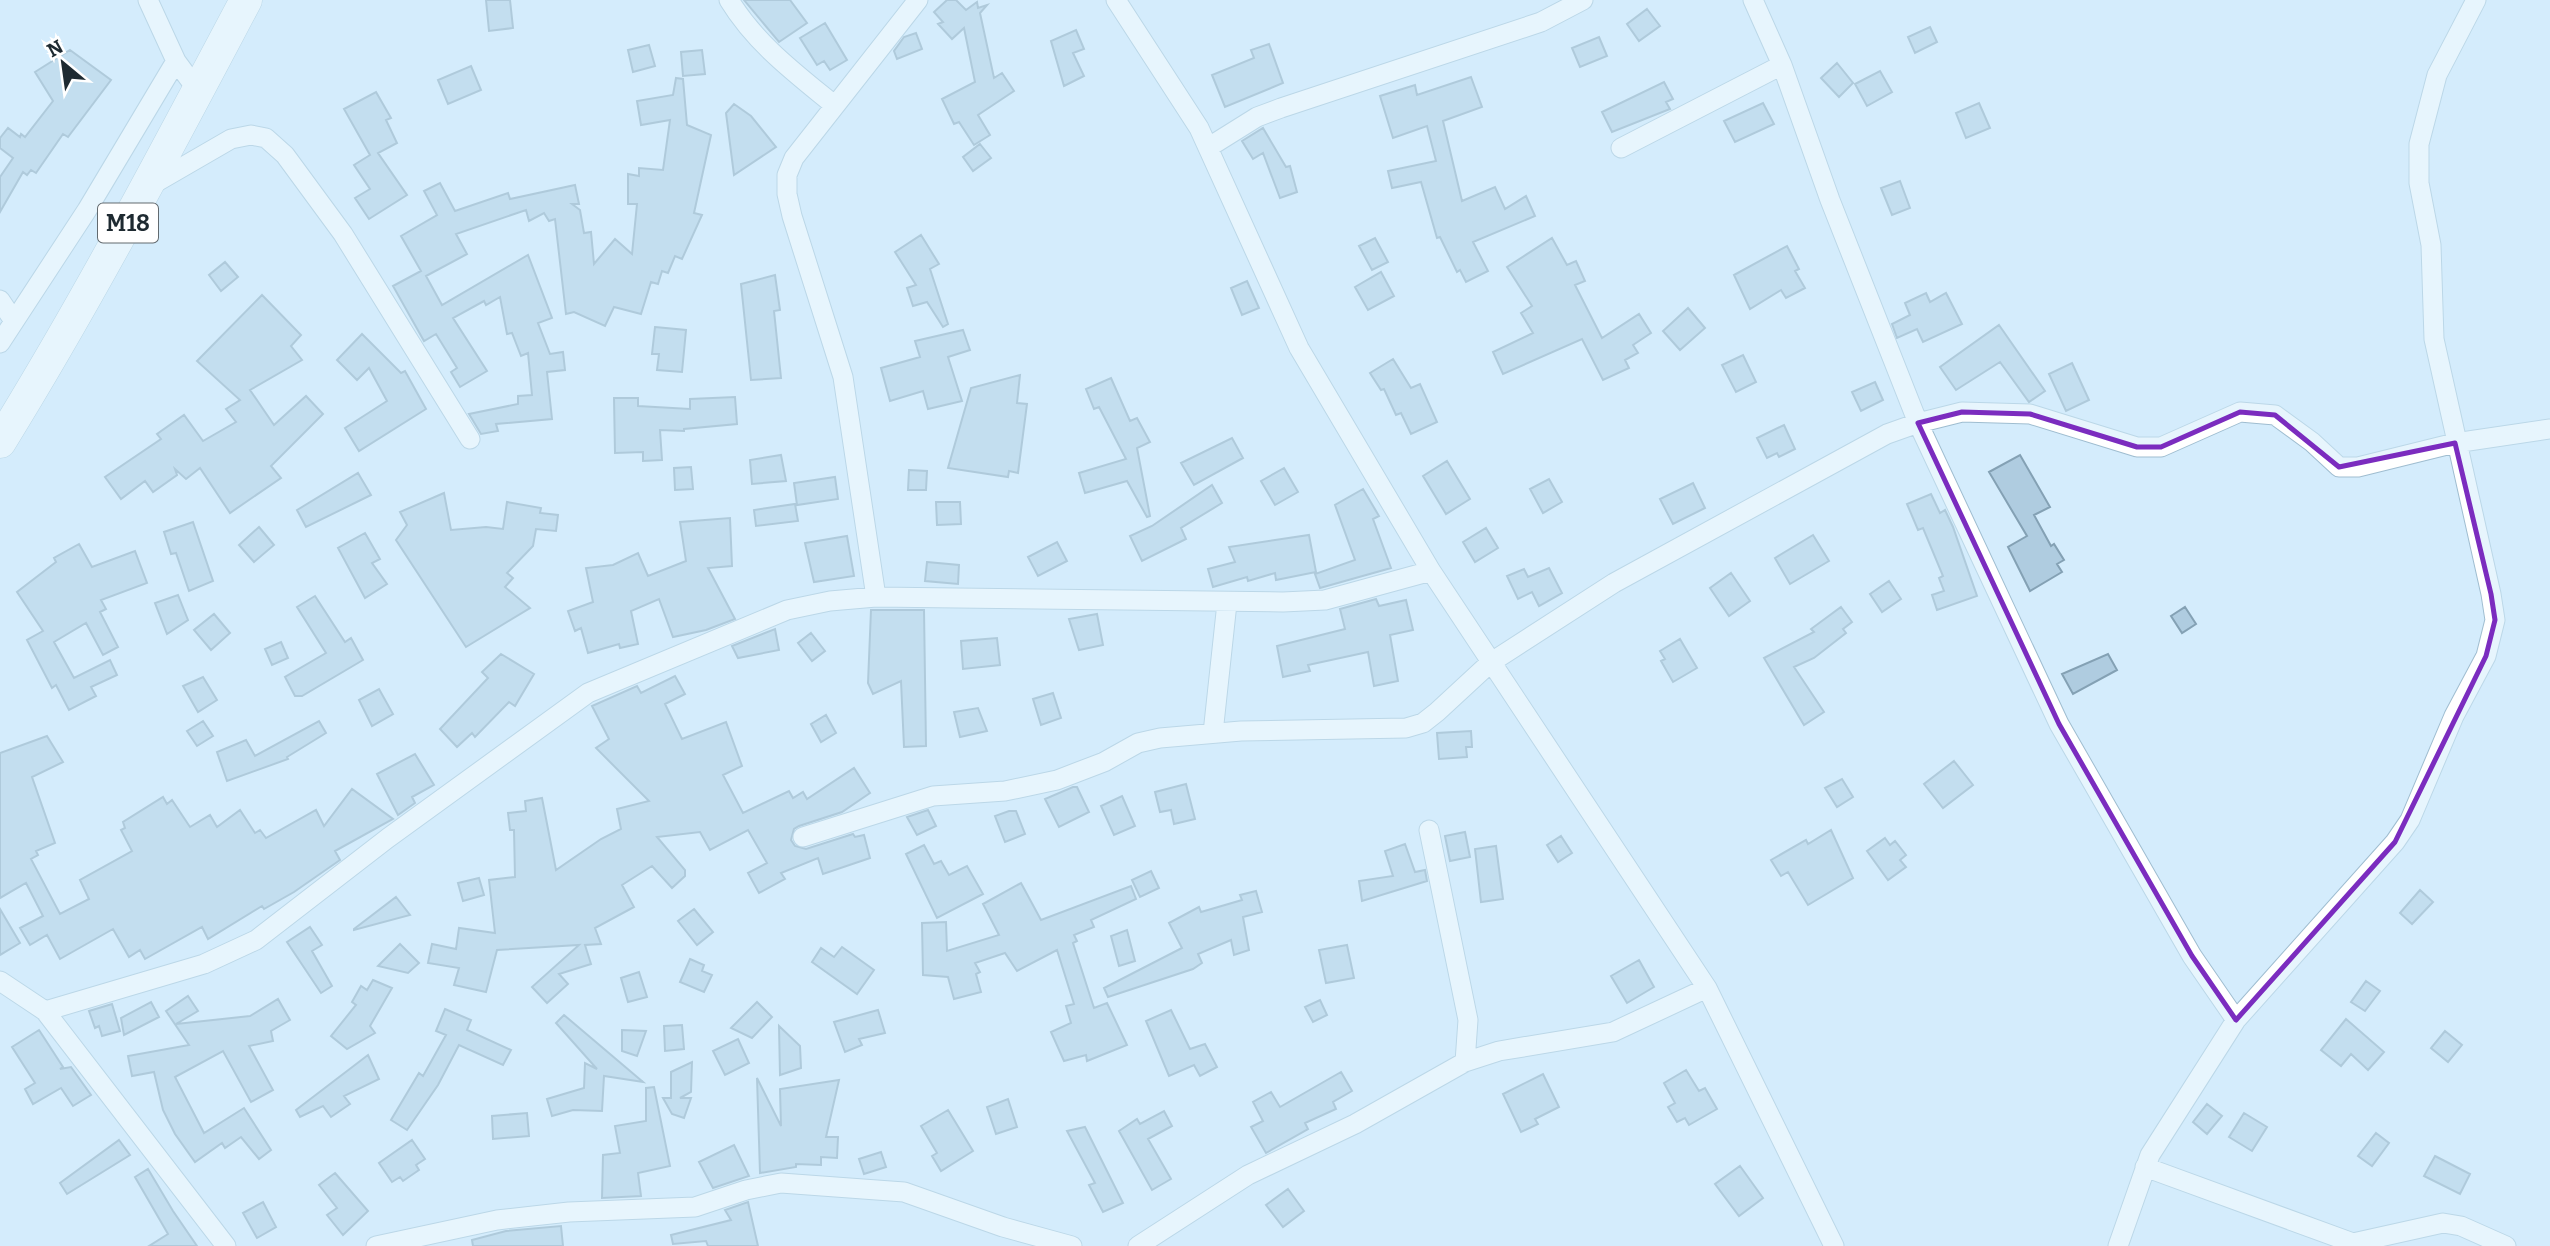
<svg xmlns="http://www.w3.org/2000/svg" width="2550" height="1246" font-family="Bitter,serif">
<rect width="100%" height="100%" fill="#d4ecfc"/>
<!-- building -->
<path fill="#afcce0" stroke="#84a1b4" stroke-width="2" d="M486,0H510L513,28L489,31Z
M744,0H790L807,23L779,42Z
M947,0H956L966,10L977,2L978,8L987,5L980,13L994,78L1002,73L1014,91L978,115L990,135L974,145L959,122L954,124L942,99L975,82L964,28L952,39L938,24L943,22L934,12Z
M1647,9L1660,26L1639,41L1627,24Z
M825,23L847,60L830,70L824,61L817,65L800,38Z
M1930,27L1937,42L1915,53L1908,37Z
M1076,30L1084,49L1073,53L1084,76L1064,86L1051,41Z
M916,33L922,49L897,59L894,51L904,37Z
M1599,37L1607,56L1580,67L1572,48Z
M1269,44L1283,83L1225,107L1212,75L1254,58L1251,50Z
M649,45L655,66L633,72L628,50Z
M70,50L111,80L68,137L63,134L36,173L31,170L27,175L23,172L0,212V177L13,158L0,148V138L8,128L20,137L21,134L25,137L53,101L35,72Z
M702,50L705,74L683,76L681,52Z
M1837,63L1853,83L1839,97L1821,78Z
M471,66L481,90L448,104L438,80Z
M1880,71L1892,92L1867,106L1855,84Z
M1471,77L1482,107L1443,121L1462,201L1495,187L1505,209L1526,196L1535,216L1473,242L1488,271L1466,282L1460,270L1457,272L1440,237L1437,238L1421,182L1392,188L1388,171L1436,161L1427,126L1393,138L1380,96L1415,85L1417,95Z
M676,78L683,79L687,125L711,135L694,213L702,215L682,259L675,256L668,273L662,271L658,284L651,282L641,314L614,307L605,326L574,312L566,314L555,219L549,221L544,213L529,221L526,210L456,234L467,254L426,276L442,305L528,255L552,318L538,323L550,354L563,352L565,370L547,372L552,419L496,424L498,431L481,434L469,414L518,404V396L532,395L528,353L521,356L512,333L507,334L500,297L486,305L484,301L453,318L487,371L460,387L451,372L457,368L436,334L424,341L393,286L421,271L401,236L437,215L424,191L440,183L455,211L508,193L510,199L575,185L579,204H572L580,210L584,233L591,232L594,264L615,239L632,254L637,204H628V174L639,176V168L663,170L670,120L641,125L637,101L673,95Z
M1664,82L1673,99L1666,102L1670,109L1612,132L1602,112Z
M376,92L391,118L386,120L397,143L378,153L407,195L369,219L355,198L370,189L354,165L370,155L344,109Z
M1763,103L1774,124L1735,142L1724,121Z
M1979,103L1990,128L1966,138L1956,113Z
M734,104L751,116L776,147L734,175L726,113Z
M1263,128L1286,167L1290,166L1297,192L1280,198L1263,153L1253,159L1242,141Z
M980,144L991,158L973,171L963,157Z
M1900,181L1910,208L1892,215L1881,188Z
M921,235L939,264L930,269L948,324L943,327L927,302L913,306L907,288L916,285L895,252Z
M1375,238L1388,262L1372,270L1359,246Z
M1552,238L1567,265L1576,261L1585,281L1575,285L1602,338L1639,314L1651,333L1633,345L1638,353L1625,360L1629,368L1603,380L1582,339L1503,374L1493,352L1533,333L1521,313L1532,306L1507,267Z
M1787,246L1799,269L1795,271L1805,288L1786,298L1781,290L1750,309L1734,275Z
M225,262L238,277L221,291L209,275Z
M1381,272L1394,296L1368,310L1355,287Z
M775,275L780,310L774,311L781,378L751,380L741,284Z
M1247,281L1259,308L1242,315L1231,288Z
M1926,293L1930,302L1946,293L1962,324L1923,342L1917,329L1897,338L1892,324L1910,315L1905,303Z
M262,295L301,335L291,346L302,360L250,390L274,425L306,396L323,414L271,466L281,478L230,513L200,468L186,479L175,469L177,475L153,492L145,481L121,499L105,477L161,439L157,434L184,415L203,441L236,422L226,409L240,400L197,361Z
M1688,308L1705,328L1680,350L1663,331Z
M1999,325L2045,391L2029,402L2000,362L1956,390L1940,367Z
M655,327L686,330L682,372L657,370L659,354H652Z
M963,330L970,350L948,357L962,401L928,409L923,391L890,401L881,368L920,357L915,341Z
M362,334L401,373L405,371L426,409L359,451L345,428L387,401L369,368L357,380L337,360Z
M1743,355L1756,382L1736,392L1722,365Z
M1393,359L1411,388L1420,384L1437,422L1411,434L1401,413L1396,415L1384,389L1381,390L1370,373Z
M2072,363L2089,400L2066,411L2049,374Z
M1020,375L1017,403L1027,404L1018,473L1009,471L1008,477L948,468L971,388Z
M1111,378L1130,421L1137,418L1150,442L1137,448L1150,516L1147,517L1127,481L1085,493L1079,473L1126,459L1099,407L1094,409L1086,389Z
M1875,382L1883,400L1861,411L1852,392Z
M735,397L737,424L684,429V431L660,430L662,460L643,461V452L615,453L614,398H638V406L690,409V399Z
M1784,425L1795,449L1779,457L1777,453L1767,458L1757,438Z
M1232,438L1243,458L1194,485L1181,463Z
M781,455L786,481L752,484L750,460Z
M2020,455L2050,507L2034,515L2051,546L2054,544L2064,560L2057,564L2062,572L2030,591L2008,547L2027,536L1989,472Z
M1447,461L1470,499L1446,514L1423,476Z
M691,467L693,489L675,490L674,468Z
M1284,468L1298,492L1275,505L1261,481Z
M909,470L927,471L926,490H908Z
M358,473L371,495L306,527L297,510Z
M835,477L838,499L797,505L794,483Z
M1549,479L1562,502L1543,513L1530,489Z
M1693,483L1705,508L1673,524L1660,499Z
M1212,485L1222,503L1181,528L1186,539L1142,561L1130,536L1152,526Z
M1363,489L1379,516L1373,519L1391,568L1320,588L1315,574L1355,560L1335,505Z
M444,493L451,530L486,527L503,529L507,502L541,508L540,513L558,515L556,531L536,529L533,546L507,573L513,578L505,587L530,608L466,647L396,540L407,525L400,512Z
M1931,494L1940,513L1945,510L1953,527L1977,596L1937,610L1932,595L1944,591L1939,578L1943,576L1923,528L1918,530L1907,504Z
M936,502H960L961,524L937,525Z
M795,504L798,521L756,526L754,510Z
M730,518L732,566L708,568L735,619L706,630L673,637L659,599L631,611L638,644L620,648L619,644L588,653L581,628L575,631L568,611L593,602L586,568L613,565L638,553L648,576L686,561L680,522Z
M193,522L213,581L189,591L176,553L171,554L164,532Z
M259,527L274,545L254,562L239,545Z
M1486,528L1498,548L1475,562L1463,542Z
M365,533L380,559L372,563L387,584L365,598L338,548Z
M1309,535L1316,572L1276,580L1275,573L1248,581L1247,577L1213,587L1208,569L1235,562L1229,547Z
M1813,535L1829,561L1790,584L1775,558Z
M847,536L854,576L814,582L805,543Z
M1057,542L1067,561L1038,576L1028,557Z
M79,544L92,567L135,551L147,583L101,600L106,609L100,612L118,647L103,655L86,623L54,642L74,678L110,660L117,675L91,687L96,696L69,710L56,685L52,688L27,640L43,631L17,592L56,562L54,558Z
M927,562L959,565L958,584L925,581Z
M1549,568L1562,593L1539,606L1532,592L1518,599L1507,576L1524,569L1528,577Z
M1731,573L1750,601L1729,616L1710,588Z
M1889,581L1901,599L1882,612L1870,594Z
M178,595L188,620L167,634L155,603Z
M315,596L345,642L351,638L363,660L302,696H295L285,677L326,653L297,607Z
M1376,599L1379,606L1406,600L1413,630L1390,635L1398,681L1374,686L1368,652L1308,665L1310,671L1283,677L1277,646L1345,629L1340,609Z
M1841,607L1852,622L1843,629L1846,633L1814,658L1794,667L1824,712L1804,725L1764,658L1814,632L1811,629Z
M2185,607L2196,624L2182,633L2171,616Z
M871,610H924L926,746L904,747L901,681L873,694L868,683Z
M214,614L230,633L211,650L194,630Z
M1097,614L1103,645L1079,650L1069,619Z
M775,629L779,650L738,658L732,646Z
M811,633L825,651L812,661L798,643Z
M997,638L1000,665L963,669L961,641Z
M1680,639L1697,668L1673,682L1661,661L1665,659L1660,651Z
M281,642L288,658L272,665L265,649Z
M501,654L534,674L515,706L509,702L475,737L472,733L457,747L440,729L488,678L482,672Z
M2108,654L2117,670L2073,694L2062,674Z
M675,676L685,694L665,704L682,739L726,722L742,766L723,775L743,813L789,791L793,798L803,792L807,799L854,768L870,793L842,812L799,826L794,829L791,840L795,846L806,849L853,834L855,837L864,835L870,858L823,874L818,858L781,873L785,879L759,893L748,873L767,863L748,830L710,850L700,832L657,837L685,870V876L672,888L652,866L622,885L634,907L595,928L601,944L585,945L591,964L559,974L568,984L547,1003L532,987L579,945L497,950L486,992L454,985L459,968L428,963L432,944L456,949L459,928L495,933L489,880L515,877L514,830H510L508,813L526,811L525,801L542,798L556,870L601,839L621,829L617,809L649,801L596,748L609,739L592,706L637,686L641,693Z
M203,677L217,700L198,712L183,686Z
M379,689L393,714L372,726L359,700Z
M1053,693L1061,718L1041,725L1033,699Z
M978,708L987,731L960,737L954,712Z
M826,715L836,733L821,742L811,724Z
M203,721L213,736L197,746L187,731Z
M319,721L326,733L287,757L288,759L227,781L217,752L246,740L255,756Z
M1471,731L1472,747H1466L1467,757L1439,759L1437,733Z
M47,736L63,762L32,777L55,843L36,851L38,855L31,859L60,914L89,899L80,880L132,851L121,830L125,828L123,822L163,797L167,804L172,800L190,827L210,815L217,827L240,810L255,833L260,830L266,838L316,810L324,826L352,789L393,819L335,851L340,860L294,892L264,909L262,906L208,939L202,927L145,959L140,950L129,957L113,929L60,959L47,935L30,945L20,928L43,916L26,883L0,898V753Z
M415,754L434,785L412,797L415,803L398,815L377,774Z
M1954,761L1973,785L1943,808L1924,784Z
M1842,779L1853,797L1837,807L1825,788Z
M1186,784L1195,819L1174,824L1171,810L1160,812L1155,792Z
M1073,787H1077L1089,812L1059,827L1045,799Z
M1122,796L1135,826L1114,835L1101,806Z
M928,810L936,826L917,835L907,817Z
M1009,811H1016L1025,834L1005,842L995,816Z
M1831,830L1853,878L1808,905L1788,872L1781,876L1771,860L1806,840L1808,844Z
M1465,832L1470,857L1450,861L1445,836Z
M1561,836L1572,853L1558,862L1547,845Z
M1885,838L1890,845L1895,841L1906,855L1900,860L1906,867L1888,880L1867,851Z
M1405,844L1415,872L1425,870L1427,881L1362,901L1359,881L1393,876L1385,851Z
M924,845L934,864L941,861L949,875L967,866L983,894L937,918L906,854Z
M1496,846L1503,899L1481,902L1475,849Z
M1151,871L1159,888L1140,897L1132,880Z
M479,878L484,895L463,901L458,883Z
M1021,883L1041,920L1131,886L1136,899L1091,920L1094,927L1074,935L1077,941L1073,943L1094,1008L1107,1003L1127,1045L1087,1061L1086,1055L1064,1061L1051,1032L1071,1023L1066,1006L1074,1004L1057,950L1017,971L1005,953L975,963L980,972L976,974L981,992L954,999L948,977L923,975L922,923L946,922L947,951L999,935L983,904Z
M2420,890L2433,902L2412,924L2400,913Z
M1256,891L1262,912L1243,917L1249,950L1234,955L1231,940L1198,954L1202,963L1193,969L1108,997L1104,988L1182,948L1169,923L1199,907L1201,912L1242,900L1240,895Z
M396,897L410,915L354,930V929Z
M0,909L20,943L0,955Z
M694,909L713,932L697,945L678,921Z
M310,927L322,945L312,951L332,986L321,993L287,942Z
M1127,930L1135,961L1119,966L1111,936Z
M400,944L419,963L408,973L378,966Z
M1347,945L1354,978L1326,983L1319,950Z
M842,947L874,970L857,994L812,962L821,948L834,957Z
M690,959L704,965L702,971L712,975L704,992L680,982Z
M1639,960L1654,987L1627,1003L1611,976Z
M639,972L647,997L628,1002L621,978Z
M373,980L392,988L370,1026L375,1033L347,1049L331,1036L356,1005L352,1002L361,986L367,990Z
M2366,981L2380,991L2365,1011L2351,1002Z
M188,996L198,1011L176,1024L250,1016L278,999L290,1020L271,1031L273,1041L249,1046L273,1090L251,1102L223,1051L175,1077L204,1133L244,1108L271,1150L259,1159L241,1137L225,1148L222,1143L195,1162L175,1134L163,1110L154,1072L132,1076L128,1056L189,1045L166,1011Z
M1320,1000L1327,1015L1313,1022L1305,1007Z
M151,1002L159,1017L124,1035L121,1018Z
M757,1002L772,1017L752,1038L731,1028Z
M112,1004L120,1031L102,1036L99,1026L95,1028L89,1011Z
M445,1009L471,1020L467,1030L511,1050L503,1065L459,1045L438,1085L407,1130L391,1120L419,1073L423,1076L446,1035L436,1031Z
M878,1010L885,1033L859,1039L862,1045L845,1052L834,1022Z
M1171,1010L1190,1049L1205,1044L1217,1067L1200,1076L1194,1065L1169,1076L1146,1021Z
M564,1015L643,1082L604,1076L602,1111L573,1110L552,1116L547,1099L584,1088L585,1063L597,1069L556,1023Z
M2346,1019L2384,1052L2368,1070L2351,1054L2341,1066L2321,1050Z
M682,1025L684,1049L665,1051L664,1026Z
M779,1026L800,1046L801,1068L780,1075Z
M39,1030L63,1067L60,1069L71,1067L91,1095L73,1106L61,1088L33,1104L25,1089L35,1083L12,1047Z
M622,1030L646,1031L637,1056L622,1051Z
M2445,1031L2462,1045L2448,1062L2431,1048Z
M738,1039L749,1063L725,1075L713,1051Z
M368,1055L379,1079L344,1096L350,1104L331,1117L323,1106L300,1117L296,1110Z
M692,1062L691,1092L680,1098H691L684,1118L672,1114L663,1098H671V1072Z
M1686,1070L1699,1091L1705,1088L1717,1109L1689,1125L1685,1118L1677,1122L1668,1107L1675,1103L1664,1083Z
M1341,1072L1352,1091L1333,1102L1336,1109L1305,1123L1308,1129L1266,1153L1251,1127L1263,1121L1253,1102L1271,1092L1280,1107Z
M1543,1074L1559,1107L1535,1119L1538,1124L1521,1132L1503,1094Z
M757,1078L781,1126L780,1089L839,1080L826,1137H838L837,1158L821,1157V1165L796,1164V1167L760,1173Z
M654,1087L670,1166L638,1173L641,1196L602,1198L603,1155L620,1153L615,1126L646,1121V1088Z
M1008,1099L1017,1127L996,1134L987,1107Z
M2207,1104L2222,1116L2207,1134L2193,1122Z
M948,1110L973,1151L941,1171L932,1156L937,1153L921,1126Z
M1164,1111L1172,1126L1148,1139L1171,1179L1152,1190L1119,1131L1137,1119L1140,1124Z
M527,1113L529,1136L493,1139L492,1116Z
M2244,1113L2267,1127L2252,1151L2229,1137Z
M1085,1127L1123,1203L1103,1212L1089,1185L1095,1183L1067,1131Z
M2376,1133L2389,1143L2372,1166L2358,1156Z
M119,1140L130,1155L67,1194L60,1183Z
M412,1140L425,1159L416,1165L419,1170L403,1181L400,1177L392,1182L379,1163Z
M734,1145L749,1176L713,1188L699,1162Z
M881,1152L886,1167L864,1174L859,1159Z
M2435,1156L2470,1174L2460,1194L2424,1176Z
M1740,1166L1763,1198L1739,1216L1715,1184Z
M148,1169L173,1211L197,1246H149L168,1234L135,1177Z
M335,1173L368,1211L343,1235L327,1215L337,1208L319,1185Z
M1288,1189L1304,1211L1283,1227L1266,1205Z
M263,1202L276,1227L257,1238L243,1213Z
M748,1202L758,1246H708L706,1241L673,1244L671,1235L731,1220L725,1210Z
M561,1226L563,1246H473L472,1240L506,1231Z"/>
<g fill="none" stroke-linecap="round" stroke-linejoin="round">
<!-- street casing -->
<g stroke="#9fbdd0" stroke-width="21">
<path id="street" d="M148,0L176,61L198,91
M729,0C756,44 795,73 834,105
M1116,0L1199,128L1299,348L1431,571L1707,988L1834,1246
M1753,0L1782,65L1830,200L1918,423L2059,724L2192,956L2236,1020
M1209,147L1257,117L1281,108L1541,22L1583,0
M1621,148L1782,65
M148,187L231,139L251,135L266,138L285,155L343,234L470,439
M0,300L14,321
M0,343L87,210L176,61
M876,597L843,377L792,216L787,194V175L794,158L918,0
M1213,733L1227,603
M1429,830L1468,1020L1465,1062
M803,837L933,796L1005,791L1057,780L1104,762L1138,743L1160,738L1241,731L1406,728L1423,723L1437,712L1490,663L1614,583L1887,434L1918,423L1962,412L2030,414L2137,447H2161L2240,412L2275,415L2312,442L2339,467H2358L2455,443L2550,429
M0,981L45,1011L226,1246
M45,1011L204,964L256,940L388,838L588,693L787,610L830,601L876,597L1283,602L1325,600L1431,571
M2145,1167L2353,1243L2443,1223L2461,1226L2506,1246
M376,1246L497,1220L569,1212L695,1207L746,1190L781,1183L904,1192L1003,1227L1072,1246
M1138,1246L1248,1175L1355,1124L1465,1062L1499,1051L1613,1032L1707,988
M2118,1246L2150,1155L2236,1020L2395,842L2410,820L2454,716L2486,656L2495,620L2491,594L2434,339L2431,245L2419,183V144L2437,75L2476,0"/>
</g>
<!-- primary casing -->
<g stroke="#9fbdd0" stroke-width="33">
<path id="primary" d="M0,442C89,298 167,149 246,0"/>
</g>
<!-- street -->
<use href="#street" stroke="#fff" stroke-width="19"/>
<!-- primary -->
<use href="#primary" stroke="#fff" stroke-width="32"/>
</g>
<!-- marked area -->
<path d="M0 0H2550V1246H0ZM1962,412L2030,414L2137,447H2161L2240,412L2275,415L2339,467L2455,443L2491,594L2495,620L2486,656L2395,842L2236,1020L2192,956L2059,724L1918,423Z" fill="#d4ecfc" fill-opacity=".55" fill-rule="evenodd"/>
<path fill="none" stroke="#7b2cbf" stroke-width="5" stroke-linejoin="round" d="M1962,412L2030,414L2137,447H2161L2240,412L2275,415L2339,467L2455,443L2491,594L2495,620L2486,656L2395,842L2236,1020L2192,956L2059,724L1918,423Z"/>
<g text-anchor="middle" stroke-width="6" stroke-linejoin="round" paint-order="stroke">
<!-- shield labels -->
<rect fill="#fff" stroke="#626a6f" stroke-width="2" x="98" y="203.5" width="60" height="39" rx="5"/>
<g font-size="23" font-weight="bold" fill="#1e2a31">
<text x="128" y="231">M18</text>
</g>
</g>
<!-- north arrow -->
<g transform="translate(63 63) rotate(331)" stroke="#ffffff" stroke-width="5" paint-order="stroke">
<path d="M0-5L12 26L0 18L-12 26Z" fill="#1e2a31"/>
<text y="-10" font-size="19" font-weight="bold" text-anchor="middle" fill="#1e2a31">N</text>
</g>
</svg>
